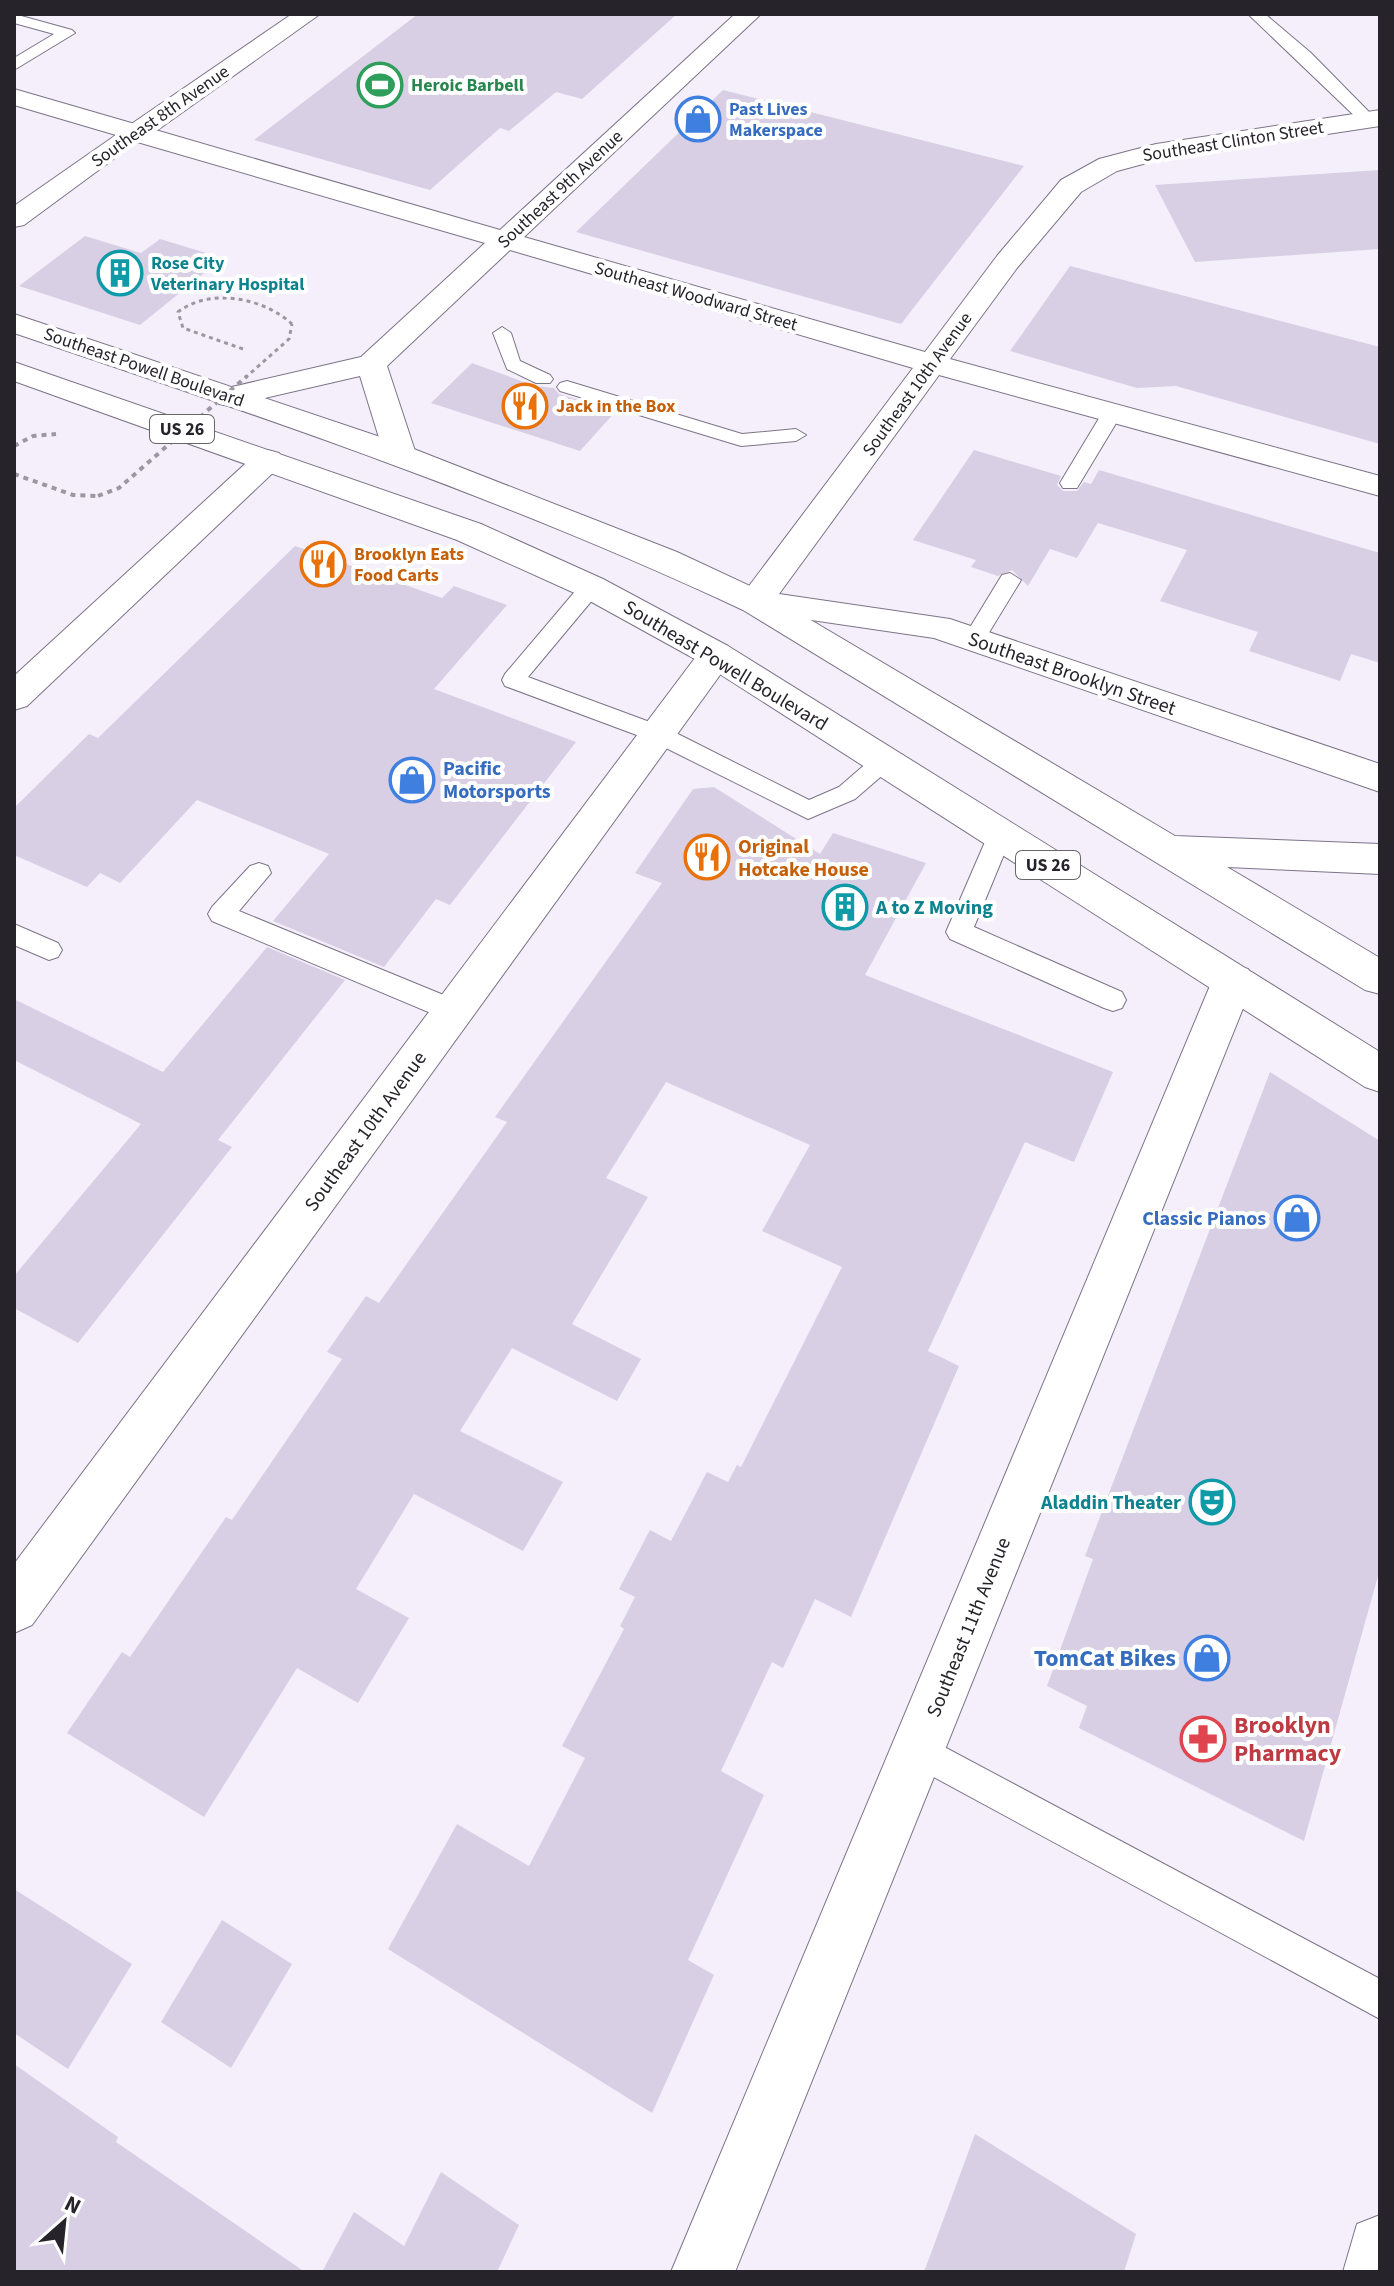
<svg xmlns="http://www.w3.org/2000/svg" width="1394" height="2286" font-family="'Source Sans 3',sans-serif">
<rect width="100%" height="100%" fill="#f5effc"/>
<!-- building -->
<path fill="#d8cfe5" d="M418,14H677L582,99L556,92L509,131L500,128L430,190L254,140Z
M723,90L1024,166L901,324L576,232Z
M1380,170V249L1195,262L1155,185Z
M85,236L141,253L160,239L223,258L140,325L19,286Z
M1070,266L1380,347V444L1176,386L1137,388L1010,351Z
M472,363L535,386L554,388L559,394L616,411L580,451L431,403Z
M974,450L1061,476L1057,485L1063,491H1077L1084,482L1091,484L1099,470L1380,553V663L1351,654L1340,681L1249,651L1258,632L1160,601L1187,550L1098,523L1077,558L1050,549L1028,586L1012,570L998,576L971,567L976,560L913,540Z
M295,546L442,598L454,586L507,605L434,689L576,742L450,905L436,899L384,967L273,921L329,854L197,800L120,883L100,873L87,887L14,855V808L89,734L98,738Z
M714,787L820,854L833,833L926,863L865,975L1113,1072L1074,1162L1025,1142L928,1351L959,1366L851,1617L815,1599L783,1668L772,1662L721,1771L764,1795L688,1960L714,1975L652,2113L388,1949L457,1824L529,1866L585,1758L562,1746L624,1629L620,1626L635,1597L619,1589L650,1530L671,1541L707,1472L728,1482L737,1465L741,1467L842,1267L762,1231L810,1145L666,1082L606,1178L648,1197L572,1324L641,1359L617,1401L512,1348L460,1431L563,1482L523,1551L414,1494L356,1589L409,1618L358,1703L297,1668L204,1817L67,1733L122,1652L130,1657L226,1517L232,1520L342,1359L327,1352L366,1296L379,1303L507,1122L495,1117L662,883L635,873L693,789Z
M267,947L345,980L218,1140L232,1147L78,1343L14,1308V1276L141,1124L14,1060V999L163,1072Z
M1270,1072L1380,1141V1569L1304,1841L1079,1728L1087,1706L1047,1686L1093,1559L1085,1556Z
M14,1889L132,1964L68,2069L14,2033Z
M222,1920L292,1964L231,2068L161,2022Z
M14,2064L118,2137L116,2142L305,2272H14Z
M975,2134L1136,2234L1124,2272H924Z
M441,2172L519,2225L497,2272H322L354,2212L404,2246Z"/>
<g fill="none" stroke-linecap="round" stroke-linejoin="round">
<!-- service casing -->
<g stroke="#7d7488" stroke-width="2">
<path id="service" d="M14,14L72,30L75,33L14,70V58L54,34L14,23Z
M1248,14H1265L1311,53L1374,117V123H1362Z
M502,327L511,333L520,361L550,375L553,379L550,383H536L507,369L493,333Z
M567,381L742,434L796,429L806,435L796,441L741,446L560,391L557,387L560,383Z
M1111,409L1121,415L1080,483L1077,488H1063L1060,483L1101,415Z
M1010,573L1021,580L982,644H966L963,639L966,634L1002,575Z
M591,580L599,582L602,587L599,592L528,677L666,728L809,800L839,787L876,755H892L896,761L892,767L855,799L808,819L650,740L505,686L502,680L505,674L583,582Z
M1000,826L1009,829L1012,835L974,927L1122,992L1126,1000L1122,1008L1113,1011L1104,1008L950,939L946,932L988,835L991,829Z
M259,863L268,866L271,873L239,911L463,1003L467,1011L463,1019L454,1022L445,1019L212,921L208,914L212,907L250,866Z
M14,924L58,943L62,950L58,957L49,960L14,945Z
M918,1733L1380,1979V2019L906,1762L901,1750L906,1738Z"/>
</g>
<!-- minor casing -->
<g stroke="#7d7488" stroke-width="2">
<path id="minor" d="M735,14H761L524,237L925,352L997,256L1061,180L1099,159L1156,144L1380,110V126L1158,160L1117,171L1081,192L1017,268L950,359L1380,476V496L939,375L779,594L950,619L1380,764V792L934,638L743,610L738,602L743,594L913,368L510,250L387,366L416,454L411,461L400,464L389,461L384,454L360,376L230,406L219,404L215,397L219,390L361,357L485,243L127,139L123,133L127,127H145L500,230Z
M268,450L279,453L284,460L279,467L27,706L14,710V676L257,453Z
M716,643L728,646L734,655L728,664L32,1625L14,1633V1564L704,646Z
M1233,965L1248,969L1254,981L735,2272H671L1212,981L1218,969Z"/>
</g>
<!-- tertiary casing -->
<g stroke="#7d7488" stroke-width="2">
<path id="tertiary" d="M292,14H320L145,139H127L123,133L127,127Z"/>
</g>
<!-- secondary casing -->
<g stroke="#7d7488" stroke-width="2">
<path id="secondary" d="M1380,2215V2272H1343L1357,2224Z"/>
</g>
<!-- primary casing -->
<g stroke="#7d7488" stroke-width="2">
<path id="primary" d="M14,314L401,444L677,552L767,594L1175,836L1380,844V874L1227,867L1380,958V994L1365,990L743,610C507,499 261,416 14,333Z
M14,362L481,524L603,579L728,646L1380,1052V1092L1365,1087L704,664L579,595L457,540L14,381Z"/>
</g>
<!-- trunk casing -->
<g stroke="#7d7488" stroke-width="2">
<path id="trunk" d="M14,89L145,127L149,133L24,225L14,227V206L116,135L14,105Z"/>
</g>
<!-- path-far1 -->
<path stroke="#9c97a2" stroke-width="3" stroke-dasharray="4 4" stroke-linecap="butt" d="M243,349L183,328L178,312C210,287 264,298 292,324"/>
<!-- path -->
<path stroke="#9c97a2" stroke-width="4" stroke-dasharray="5 5" stroke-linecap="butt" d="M14,446L33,436L56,434
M14,474L73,495L98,496"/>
<!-- service -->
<use href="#service" fill="#fff" fill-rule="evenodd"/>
<!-- minor -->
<use href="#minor" fill="#fff" fill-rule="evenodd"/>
<!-- tertiary -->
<use href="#tertiary" fill="#fff" fill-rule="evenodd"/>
<!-- secondary -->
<use href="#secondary" fill="#fff" fill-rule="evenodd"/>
<!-- primary -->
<use href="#primary" fill="#fff" fill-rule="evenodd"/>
<!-- trunk -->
<use href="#trunk" fill="#fff" fill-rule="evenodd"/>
<!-- path-bridge-far1 -->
<path stroke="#9c97a2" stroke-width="3" stroke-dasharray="4 4" stroke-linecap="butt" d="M245,378L289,339L292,324"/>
<!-- path-bridge -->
<path stroke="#9c97a2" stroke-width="4" stroke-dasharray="5 5" stroke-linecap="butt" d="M98,496L119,488L247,376"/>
</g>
<!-- icons -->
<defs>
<g id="stadium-ring" transform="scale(2.3)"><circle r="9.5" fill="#fff" stroke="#2e9e5b" stroke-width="1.5"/><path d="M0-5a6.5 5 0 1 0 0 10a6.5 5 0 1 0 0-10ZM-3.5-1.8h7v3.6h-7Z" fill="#2e9e5b"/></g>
<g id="shop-ring" transform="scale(2.3)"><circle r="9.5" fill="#fff" stroke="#3f7fe0" stroke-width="1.5"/><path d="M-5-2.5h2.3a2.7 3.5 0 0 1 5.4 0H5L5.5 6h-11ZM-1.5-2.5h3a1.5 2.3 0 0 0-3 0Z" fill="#3f7fe0"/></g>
<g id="building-ring" transform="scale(2.3)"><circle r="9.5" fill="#fff" stroke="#0f9aa8" stroke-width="1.5"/><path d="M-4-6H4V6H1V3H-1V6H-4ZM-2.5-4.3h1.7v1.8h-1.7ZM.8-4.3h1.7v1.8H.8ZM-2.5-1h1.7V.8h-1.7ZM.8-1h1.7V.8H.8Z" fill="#0f9aa8"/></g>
<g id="restaurant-ring" transform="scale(2.3)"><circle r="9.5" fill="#fff" stroke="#e8710a" stroke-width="1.5"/><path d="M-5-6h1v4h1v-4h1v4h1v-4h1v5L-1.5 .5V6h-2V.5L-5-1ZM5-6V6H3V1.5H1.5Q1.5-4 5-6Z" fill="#e8710a"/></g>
<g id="theatre-ring" transform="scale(2.3)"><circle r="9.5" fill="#fff" stroke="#0f9aa8" stroke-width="1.5"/><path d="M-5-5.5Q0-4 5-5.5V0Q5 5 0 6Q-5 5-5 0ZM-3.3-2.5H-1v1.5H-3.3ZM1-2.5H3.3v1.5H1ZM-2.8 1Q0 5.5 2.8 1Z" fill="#0f9aa8"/></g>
<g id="pharmacy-ring" transform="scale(2.3)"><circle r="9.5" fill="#fff" stroke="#e0444e" stroke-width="1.5"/><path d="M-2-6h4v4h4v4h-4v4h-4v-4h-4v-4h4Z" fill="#e0444e"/></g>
</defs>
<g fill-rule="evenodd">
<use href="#stadium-ring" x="380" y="85"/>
<use href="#shop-ring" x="698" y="119"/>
<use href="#building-ring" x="120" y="273"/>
<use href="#restaurant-ring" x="525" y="406"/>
<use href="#restaurant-ring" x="323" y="564"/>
<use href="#shop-ring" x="412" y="780"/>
<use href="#restaurant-ring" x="707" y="857"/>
<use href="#building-ring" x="845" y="907"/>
<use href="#shop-ring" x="1297" y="1218"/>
<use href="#theatre-ring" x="1212" y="1502"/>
<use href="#shop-ring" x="1207" y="1658"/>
<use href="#pharmacy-ring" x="1203" y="1739"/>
</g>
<g text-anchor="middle" stroke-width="8" stroke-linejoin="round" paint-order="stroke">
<!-- far-leisure labels -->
<g font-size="18" font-weight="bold" fill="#27864d" stroke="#fff" text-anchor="start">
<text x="411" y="91">Heroic Barbell</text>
</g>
<!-- far-shop labels -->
<g font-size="18" font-weight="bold" fill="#366cbe" stroke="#fff" text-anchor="start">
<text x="729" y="115">Past Lives<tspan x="729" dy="21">Makerspace</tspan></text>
</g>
<!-- far-street labels -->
<g font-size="18" fill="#27232b" stroke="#fff">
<text transform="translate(160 116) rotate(-35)" y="6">Southeast 8th Avenue</text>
<text transform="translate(1233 141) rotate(-9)" y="6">Southeast Clinton Street</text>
<text transform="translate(560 189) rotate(-43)" y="6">Southeast 9th Avenue</text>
<text transform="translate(696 296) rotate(16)" y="6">Southeast Woodward Street</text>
<text transform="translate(144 367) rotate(19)" y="6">Southeast Powell Boulevard</text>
<text transform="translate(917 384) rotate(-54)" y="6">Southeast 10th Avenue</text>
</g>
<!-- far-culture labels -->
<g font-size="18" font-weight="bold" fill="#0d838f" stroke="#fff" text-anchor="start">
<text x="151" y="269">Rose City<tspan x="151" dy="21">Veterinary Hospital</tspan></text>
</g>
<!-- far-food labels -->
<g font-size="18" font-weight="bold" fill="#c56008" stroke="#fff" text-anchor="start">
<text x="556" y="412">Jack in the Box</text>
<text x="354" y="560">Brooklyn Eats<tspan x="354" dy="21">Food Carts</tspan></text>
</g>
<!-- shield labels -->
<g fill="#fff" stroke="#68656b" stroke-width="2">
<rect x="150" y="415" width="64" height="28" rx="6"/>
<rect x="1016" y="851" width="64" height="28" rx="6"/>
</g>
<g font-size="18" font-weight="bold" fill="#27232b">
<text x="182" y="435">US 26</text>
<text x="1048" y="871">US 26</text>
</g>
<!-- street labels -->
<g font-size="20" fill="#27232b" stroke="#fff">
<text transform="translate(726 665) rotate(31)" y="7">Southeast Powell Boulevard</text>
<text transform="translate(1072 673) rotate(19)" y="7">Southeast Brooklyn Street</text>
<text transform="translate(365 1131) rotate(-54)" y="7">Southeast 10th Avenue</text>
<text transform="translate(968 1627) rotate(-68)" y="7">Southeast 11th Avenue</text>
</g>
<!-- shop labels -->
<g font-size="20" font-weight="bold" fill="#366cbe" stroke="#fff" text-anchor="start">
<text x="443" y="775">Pacific<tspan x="443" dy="23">Motorsports</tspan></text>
<text x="1266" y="1225" text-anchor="end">Classic Pianos</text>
</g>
<!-- food labels -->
<g font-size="20" font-weight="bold" fill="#c56008" stroke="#fff" text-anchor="start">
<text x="738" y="853">Original<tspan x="738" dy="23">Hotcake House</tspan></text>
</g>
<!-- culture labels -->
<g font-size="20" font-weight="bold" fill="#0d838f" stroke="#fff" text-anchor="start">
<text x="876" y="914">A to Z Moving</text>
<text x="1181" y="1509" text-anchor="end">Aladdin Theater</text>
</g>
<!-- near-shop labels -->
<g font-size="24" font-weight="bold" fill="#366cbe" stroke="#fff" text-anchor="end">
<text x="1176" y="1666">TomCat Bikes</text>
</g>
<!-- near-health labels -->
<g font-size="24" font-weight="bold" fill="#be3a42" stroke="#fff" text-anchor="start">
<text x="1234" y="1733">Brooklyn<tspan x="1234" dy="28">Pharmacy</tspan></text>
</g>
</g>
<!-- border -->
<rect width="1394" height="2286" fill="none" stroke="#27232b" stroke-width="32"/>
<!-- north arrow -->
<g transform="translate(64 2222) rotate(27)" stroke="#ffffff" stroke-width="6" paint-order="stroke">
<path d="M0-6L14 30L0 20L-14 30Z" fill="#27232b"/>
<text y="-12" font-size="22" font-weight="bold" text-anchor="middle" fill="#27232b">N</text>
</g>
</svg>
